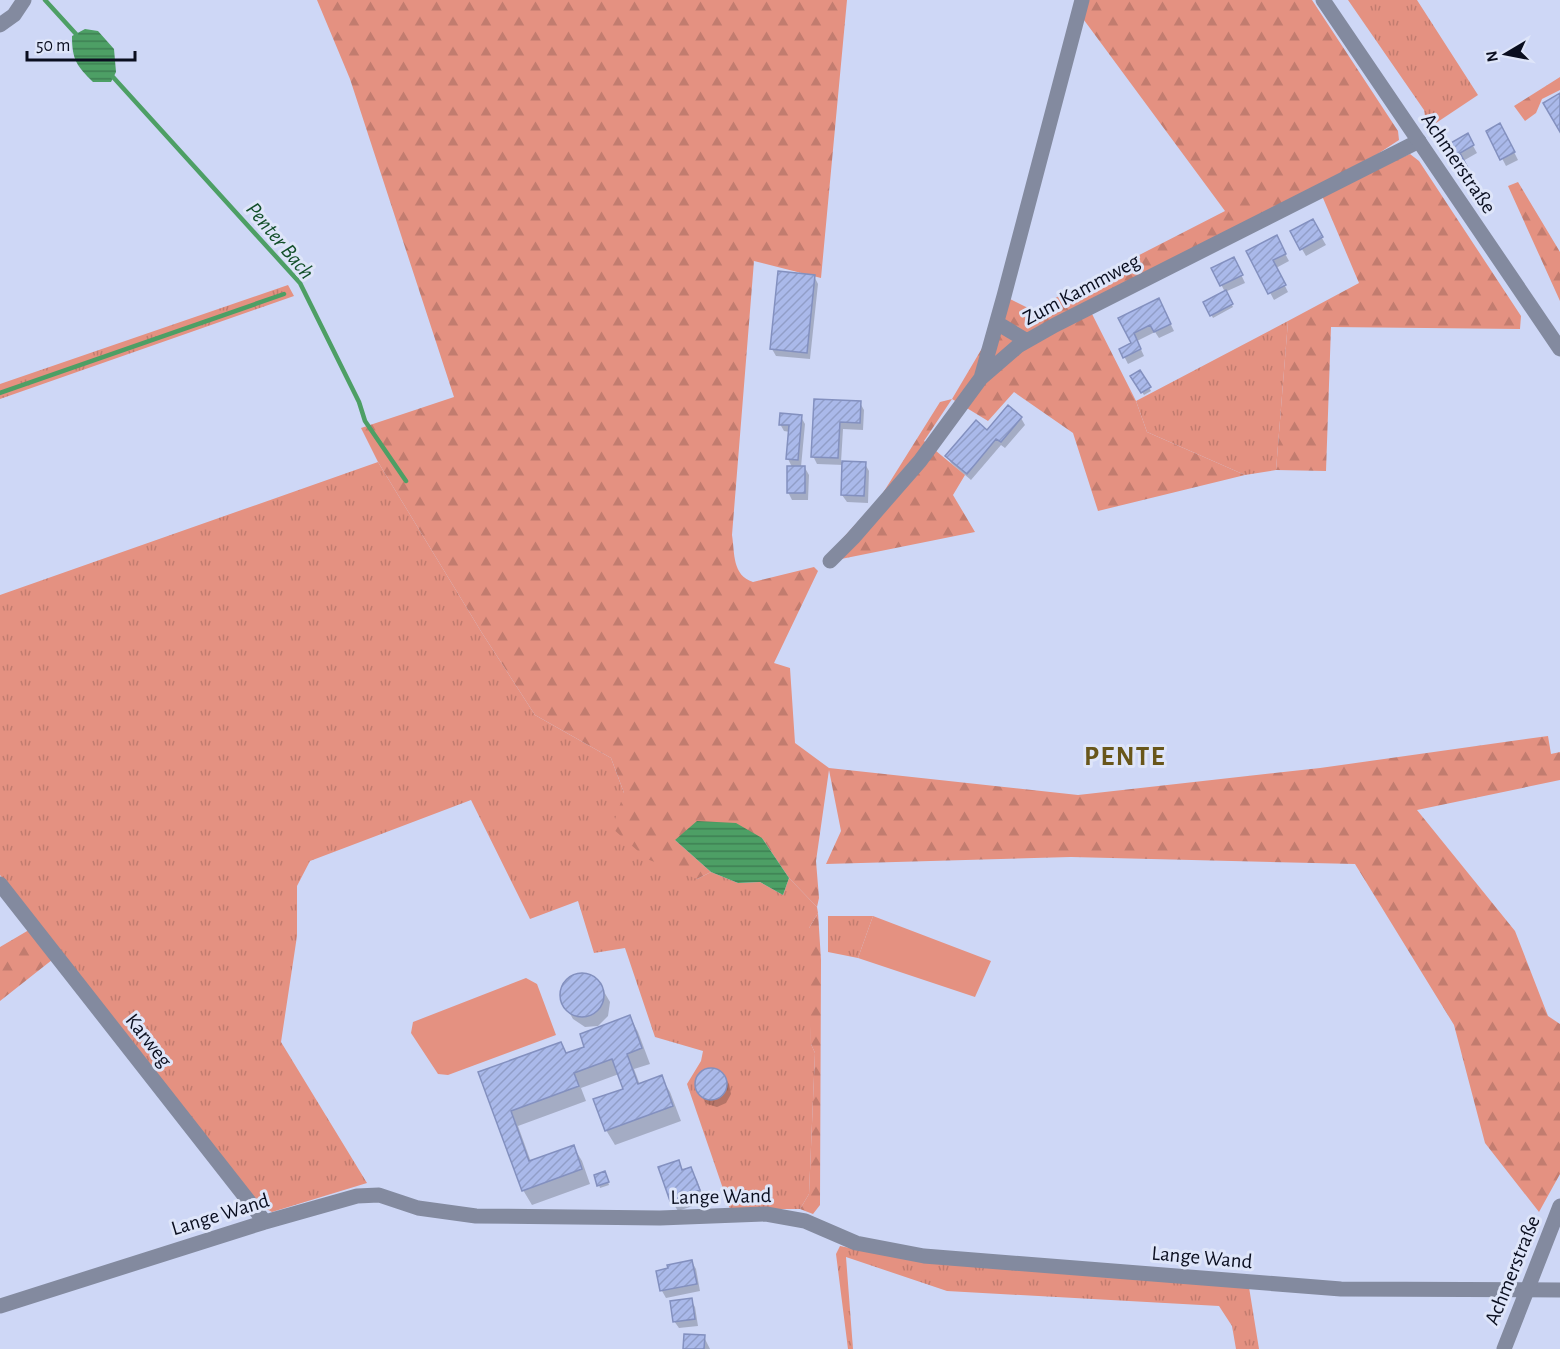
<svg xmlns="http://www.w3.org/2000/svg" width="1560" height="1349" font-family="'Alegreya Sans',sans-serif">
<defs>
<pattern id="grass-tufts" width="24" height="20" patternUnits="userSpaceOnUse" patternTransform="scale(1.5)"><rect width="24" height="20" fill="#e49181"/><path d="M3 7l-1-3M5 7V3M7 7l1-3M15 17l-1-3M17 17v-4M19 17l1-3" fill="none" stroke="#c27c6f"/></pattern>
<pattern id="forest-firs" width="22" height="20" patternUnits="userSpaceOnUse" patternTransform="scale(1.5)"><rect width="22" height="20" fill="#e49181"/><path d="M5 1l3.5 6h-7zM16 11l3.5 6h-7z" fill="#c27c6f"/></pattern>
<pattern id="water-rules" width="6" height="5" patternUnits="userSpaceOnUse" patternTransform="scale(1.5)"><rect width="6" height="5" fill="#4d9f65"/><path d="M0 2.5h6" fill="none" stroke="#3e8053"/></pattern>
<pattern id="building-hatch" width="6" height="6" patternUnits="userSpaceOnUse" patternTransform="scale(1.5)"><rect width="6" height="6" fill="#aab9ea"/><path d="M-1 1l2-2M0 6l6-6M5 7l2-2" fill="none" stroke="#919ec8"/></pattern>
</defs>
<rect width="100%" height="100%" fill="#ced7f6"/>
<!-- grass -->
<path fill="url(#grass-tufts)" d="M1348,0H1417L1478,95L1427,129L1424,110Z
M288,285L294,296L0,399V384Z
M1288,321L1276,470L1245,475L1147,432L1136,401Z
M378,462L482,633L535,715L611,758L624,793L697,879L711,872L738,883L760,882L783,895L789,878L817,907L818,913L809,928L811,1044L815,1053L809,1194L800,1209H730L687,1084L701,1061L703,1051L655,1037L625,948L594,953L578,901L530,919L471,800L310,861L297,886V936L281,1042L367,1183L272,1212L261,1206L0,875V595Z
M828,916H873L858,958L828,952Z
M840,1246L915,1261L1248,1281L1259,1349H1236L1232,1326L1219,1306L947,1291L846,1257L853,1349H848L836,1254Z"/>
<!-- forest -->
<path fill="url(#forest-firs)" d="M317,0H847L821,278L754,261L732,535C735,554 732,575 753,582L814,567L818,571L774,663L790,668L795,743L829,768L1078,795L1320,768L1548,736L1551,754L1560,752V780L1417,810L1515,931L1548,1016L1560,1024V1174L1539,1212L1485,1143L1454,1025L1355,864L1071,857L826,864L841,831L829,770L816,861L819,898L817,907L789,878L762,838L675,840L711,872L697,879L647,859L612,828L624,793L611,758L535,715L482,633L378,462L361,428L454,397L350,79Z
M1085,0H1312L1398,131L1399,140L1324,189L1410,154L1419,161L1521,316L1520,329L1331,327L1326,471L1276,470L1288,321L1359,283L1320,191L1089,308L1136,401L1147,432L1245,475L1098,511L1073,433L1014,392L988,421L952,399L924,441L965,475L953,495L975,532L841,559L834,548L881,496L940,402L952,399L997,323L1004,296L1032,310L1225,211L1081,16Z
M1560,77V90L1542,99L1536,113L1525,121L1514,106Z
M1518,182L1560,252V301L1508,186Z
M818,913L821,960L820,1205L813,1214L800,1209L809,1194L815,1053L811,1044L806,957L809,928Z
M34,927L57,956L0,1001V947Z"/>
<!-- park -->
<path fill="#e49181" d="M873,916L991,961L975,997L858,958Z
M526,978L537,984L556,1035L448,1075L438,1074L411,1033L413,1022Z"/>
<!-- water -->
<path fill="url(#water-rules)" d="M85,29L98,31L114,49L116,72L111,82H93C77,66 72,60 72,36Z
M697,821L736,823L762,838L789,878L783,895L760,882L738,883L711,872L675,840Z"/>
<!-- shadow -->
<path fill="#0003" d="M1488,131L1504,132L1518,160L1506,166Z
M1467,135L1477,153L1463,161L1471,175L1468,177L1451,144Z
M1312,221L1326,245L1306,256L1292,232Z
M1276,237L1289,261L1276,268L1288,292L1274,300L1248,251Z
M1237,266L1245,283L1225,292L1233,307L1213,318L1205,303L1225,292L1213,269Z
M814,276L818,284L810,359L776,356L772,349Z
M1162,307L1174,331L1159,338L1155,332L1137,341L1144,356L1128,364L1121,350L1133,344L1120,319Z
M1140,372L1151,391L1144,395L1132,377Z
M815,401L860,403L864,410L863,430L843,429L841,462L865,464L869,471L868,503L847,502L842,495L844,465L817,464L813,456Z
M801,417L805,424L801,467L805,468L809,475L808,500H792L788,492L792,467L788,459L790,432L784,431L780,424Z
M1021,418L1025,425L1005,448L1001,445L971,480L951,463L947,456L987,432Z
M577,975H590L596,978L610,1002L608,1016L598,1026L585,1027L573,1019L563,1001V988L566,982Z
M630,1017L638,1032L650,1064L634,1069L640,1085L661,1077L670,1092L681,1121L615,1145L606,1130L625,1089L619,1074L581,1088L586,1101L518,1126L531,1162L573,1146L582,1161L590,1184L532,1205L523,1190L480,1073L561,1043L567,1054L586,1048Z
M712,1069L721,1073L724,1076L729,1084L731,1094L726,1103L717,1107L707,1104L704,1100L696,1083L700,1075Z
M678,1162L684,1171L691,1169L697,1180L705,1202L678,1211L671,1200Z
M606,1176L609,1185L600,1188L599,1185Z
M692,1262L696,1269L700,1291L666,1298L662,1291L658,1272Z
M691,1300L695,1307L698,1326L679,1328L674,1321Z
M704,1337L710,1349H684Z"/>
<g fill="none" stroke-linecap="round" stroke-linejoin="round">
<!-- stream -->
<path stroke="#4d9f65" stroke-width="4.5" d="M45,0L76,34
M113,77L300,283L359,402L365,421L406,481
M0,393L284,294"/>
</g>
<!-- building -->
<path fill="url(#building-hatch)" stroke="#8390bf" stroke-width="1.5" d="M1560,93V132L1543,103Z
M1500,123L1515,152L1500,160L1486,131Z
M1468,133L1474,145L1460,153L1468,168L1463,171L1449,144Z
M1313,219L1323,237L1300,250L1290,231Z
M1277,235L1286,254L1273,260L1286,285L1268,294L1246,251Z
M1234,257L1243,275L1220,286L1211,268Z
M778,271L815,275L807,353L770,349Z
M1226,290L1233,304L1210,316L1203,302Z
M1159,298L1171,324L1154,332L1150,325L1134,333L1141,349L1123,358L1119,349L1131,343L1118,318Z
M1140,370L1151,387L1141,393L1130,376Z
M814,399L861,401L860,423L840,422L838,458L811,457Z
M1008,405L1022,417L1001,442L996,439L967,474L945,456L976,420L987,430Z
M780,413L802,415L798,460L786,459L789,425H779Z
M842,461L866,462L864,496L841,495Z
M787,466H805V493H787Z
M560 995a22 22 0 1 1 44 0a22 22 0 1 1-44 0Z
M630,1015L642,1048L627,1054L638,1084L662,1075L673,1106L605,1131L593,1099L623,1089L612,1059L574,1073L579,1086L511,1111L529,1161L574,1145L582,1169L522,1191L478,1072L561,1042L566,1053L584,1047L580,1034Z
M695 1084a16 16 0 1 1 32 0a16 16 0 1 1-32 0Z
M679,1160L682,1170L691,1167L700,1190L670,1201L658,1167Z
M605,1171L609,1182L597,1186L594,1175Z
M692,1260L697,1284L660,1291L656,1271L668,1268L667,1265Z
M692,1298L695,1319L673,1322L670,1301Z
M684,1334L705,1335L704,1349H683Z"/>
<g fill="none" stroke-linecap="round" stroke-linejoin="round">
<!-- minor -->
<path stroke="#838a9f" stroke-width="15" d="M0,25L14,15L24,0
M997,323L1027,341
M981,378L1004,296L1082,0
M830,561L853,538L920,461L981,378L1018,346L1055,325L1419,141
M0,884L265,1222
M0,1306L265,1222L357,1196L379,1195L418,1208L476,1216L660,1218L766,1214L805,1221L856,1243L924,1256L1341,1289L1560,1290"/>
<!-- tertiary -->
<path stroke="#838a9f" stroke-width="15" d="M1323,0L1560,349
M1504,1349L1560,1206"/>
</g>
<g text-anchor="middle" stroke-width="6" stroke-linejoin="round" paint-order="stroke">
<!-- street labels -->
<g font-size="21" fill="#0a0e1f" stroke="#dee5f9">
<text transform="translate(1459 163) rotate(56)" y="7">Achmerstraße</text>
<text transform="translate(1081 289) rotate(-28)" y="7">Zum Kammweg</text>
<text transform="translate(149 1040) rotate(52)" y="7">Karweg</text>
<text transform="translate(721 1196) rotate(-1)" y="7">Lange Wand</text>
<text transform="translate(220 1214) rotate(-17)" y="7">Lange Wand</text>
<text transform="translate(1202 1257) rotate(5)" y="7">Lange Wand</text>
<text transform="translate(1512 1270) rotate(-68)" y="7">Achmerstraße</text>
</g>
<!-- water labels -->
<g font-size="22" font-style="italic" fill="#124f29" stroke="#dee5f9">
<text transform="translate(281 240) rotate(50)" y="8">Penter Bach</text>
</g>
<!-- district labels -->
<g font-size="27" font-weight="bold" letter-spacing="1.5" fill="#68561a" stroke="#dee5f9">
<text x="1125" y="765">PENTE</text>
</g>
</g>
<!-- north arrow -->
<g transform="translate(1506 54) rotate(260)" stroke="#dee5f9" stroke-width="4.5" paint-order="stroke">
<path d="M0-4.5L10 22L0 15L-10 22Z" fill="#0a0e1f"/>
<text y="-9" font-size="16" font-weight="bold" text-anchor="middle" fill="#0a0e1f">N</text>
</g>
<!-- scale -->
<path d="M27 51v9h108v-9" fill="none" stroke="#0a0e1f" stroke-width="3"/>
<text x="36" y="51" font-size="18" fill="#0a0e1f" stroke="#dee5f9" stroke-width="4.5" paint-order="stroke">50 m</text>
</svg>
